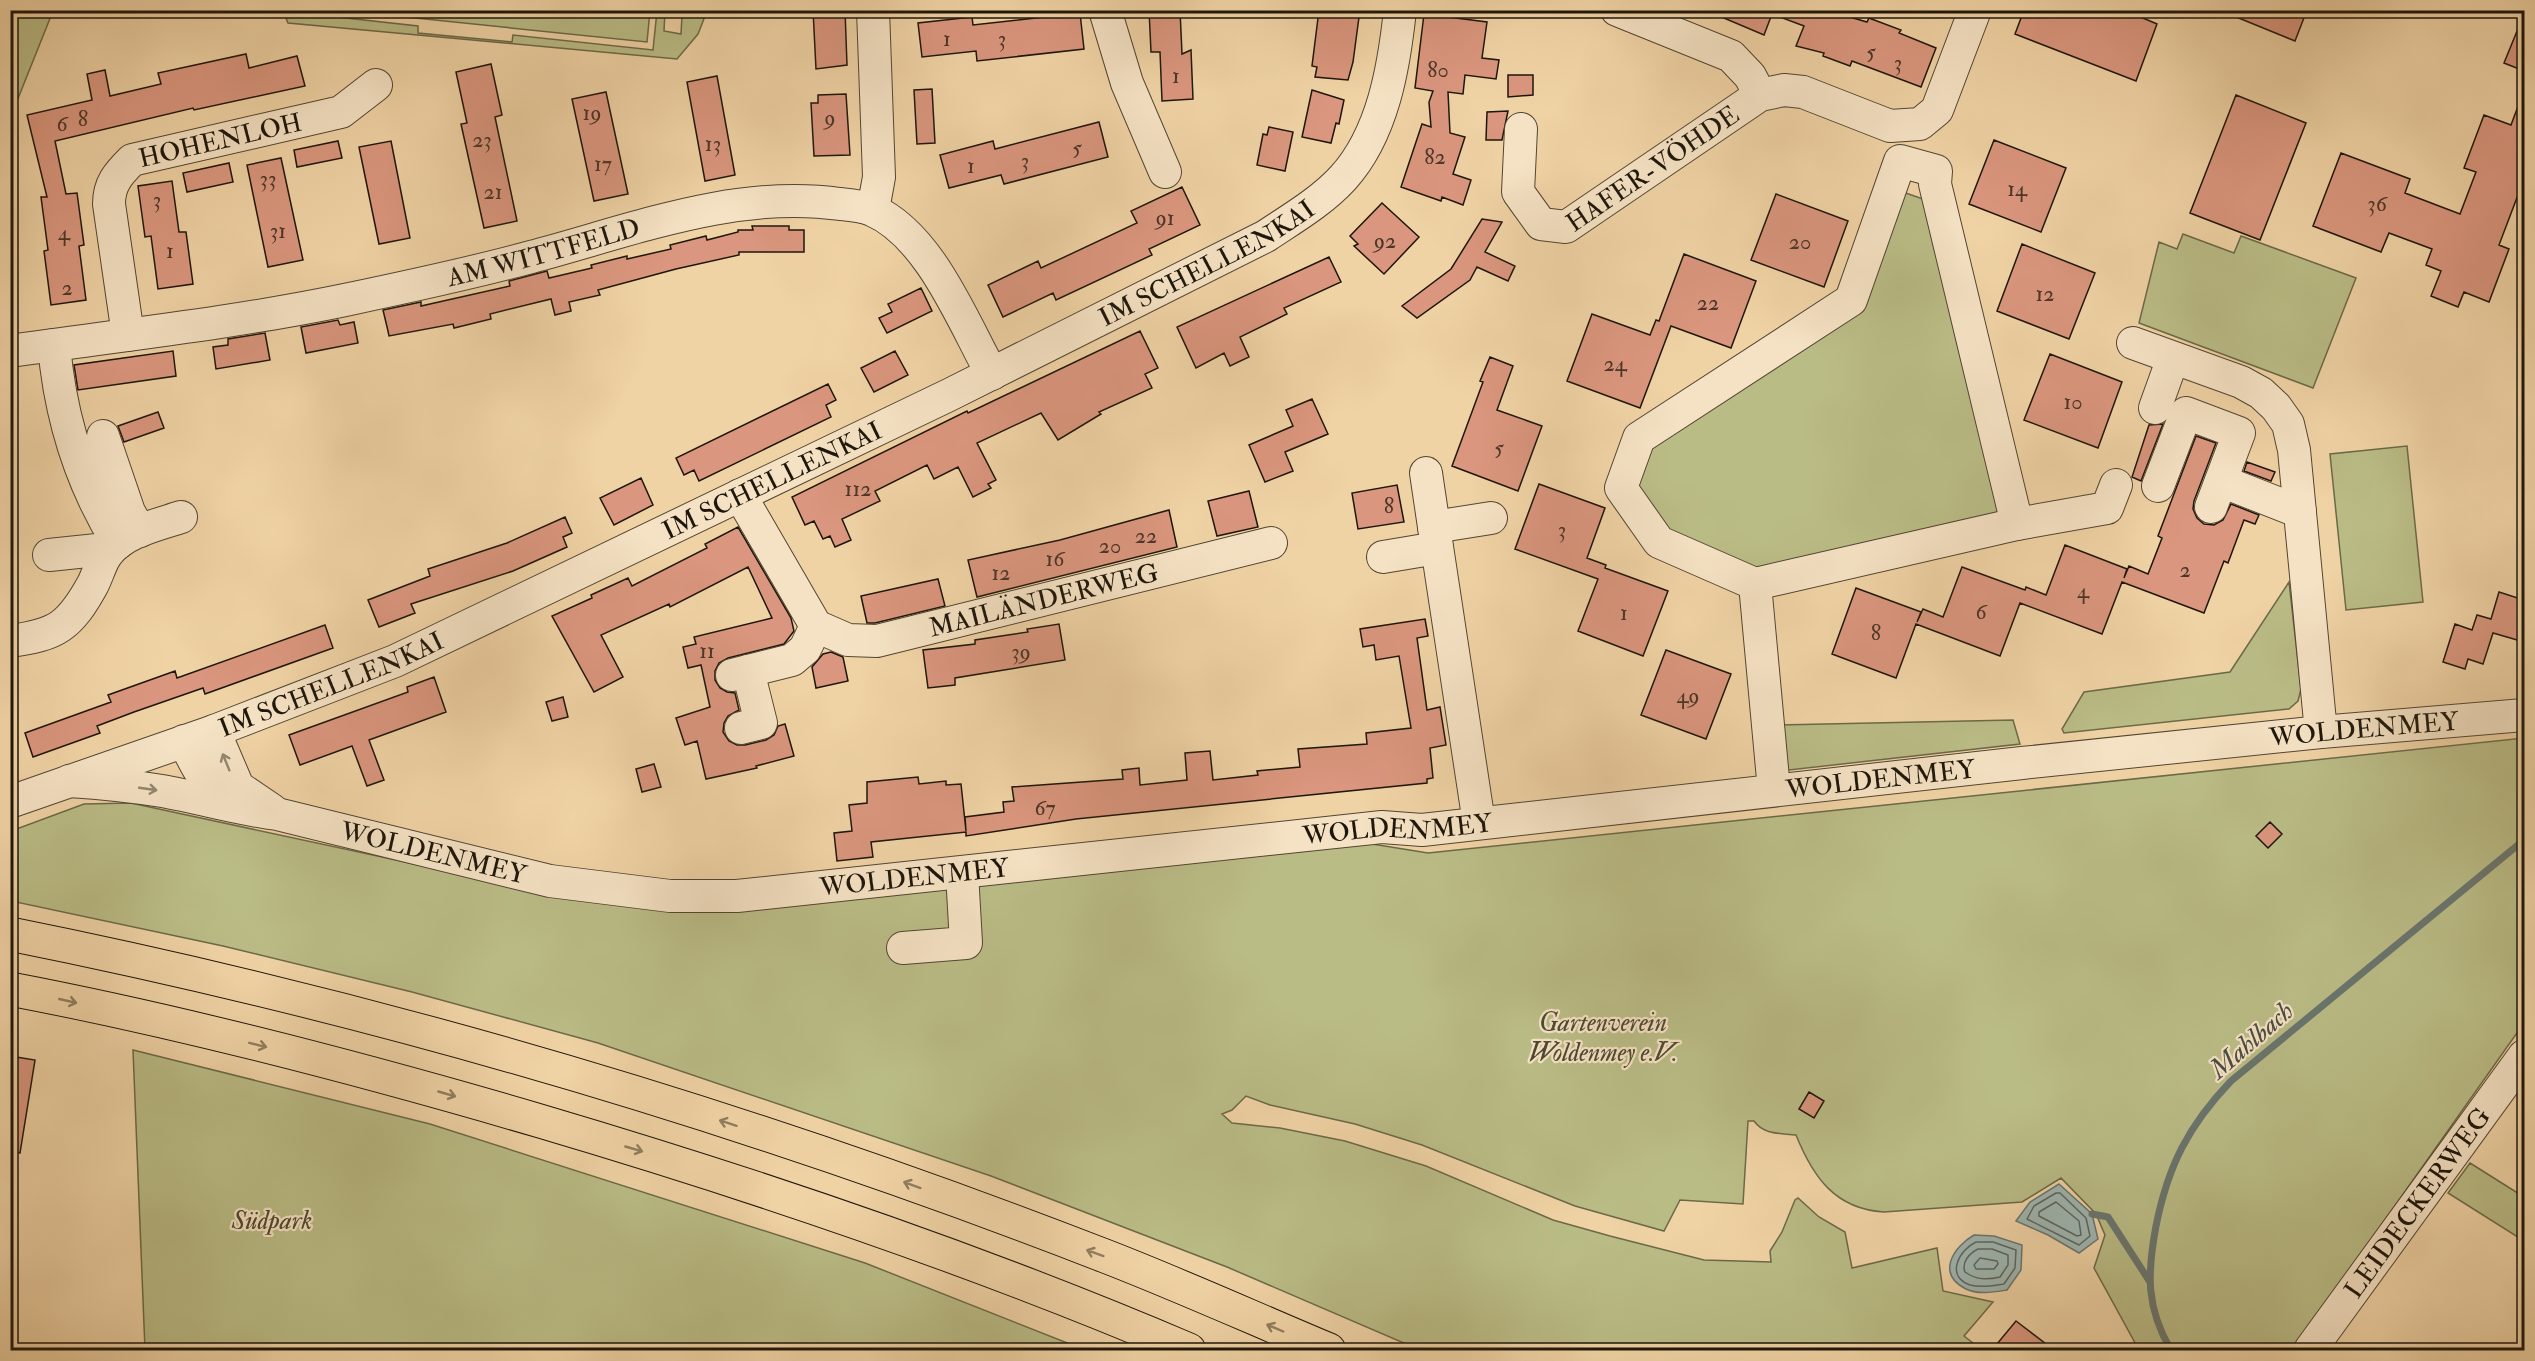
<svg xmlns="http://www.w3.org/2000/svg" width="2535" height="1361" font-family="'IM FELL Double Pica',serif">
<rect width="100%" height="100%" fill="#f0d3a5"/>
<filter id="stains"><feTurbulence type="fractalNoise" baseFrequency=".00333" numOctaves="4"/><feColorMatrix values="0 0 0 0 .2 0 0 0 0 .09 0 0 0 0 .02 0 0 0 .5 -.17"/></filter>
<radialGradient id="worn" r=".72"><stop offset=".6" stop-color="#630" stop-opacity="0"/><stop offset="1" stop-color="#630" stop-opacity=".3"/></radialGradient>
<!-- green -->
<path fill="#babc86" stroke="#6c6948" stroke-width="1.5" d="M11,10L53,11L11,116L10,11Z
M283,11H301V13L418,26V33L512,42L513,35L653,50L657,11H665L664,31L681,34L682,15H685L686,11H707L698,34L677,59L288,23Z
M347,11H650L647,42Z
M1900,191L1926,200L2006,514L1758,570L1669,532L1635,485L1644,453L1857,310Z
M2183,234L2234,253L2241,236L2356,278L2313,388L2139,323L2159,242L2177,249Z
M2407,446L2423,602L2346,610L2330,454Z
M2289,582L2301,689L2298,701L2289,709L2064,733L2062,729L2084,692L2230,672Z
M2013,720L2020,744L1780,771L1775,725Z
M2524,738V1023L2293,1350H2139L2094,1268L2105,1235L2096,1214L2061,1178L2022,1202L1884,1212C1835,1209 1813,1177 1796,1135C1780,1133 1764,1135 1754,1121H1748L1743,1204L1680,1200L1664,1231L1575,1206L1422,1145L1355,1124L1270,1105L1246,1096L1232,1110L1222,1114L1232,1123L1280,1128L1345,1141L1426,1166L1553,1220L1610,1236L1704,1260L1771,1262L1770,1251L1782,1232L1795,1200L1798,1198L1819,1217L1845,1232L1852,1268L1937,1248L1943,1291L1993,1302L1964,1336L1982,1350H1420L1227,1267L991,1176L598,1043L412,992L223,946L11,901V831L84,804L131,803L545,892L1366,843L1428,853Z
M133,1050L430,1124L865,1263L1085,1350H145Z
M2470,1163L2524,1197V1241L2448,1193Z"/>
<!-- water -->
<path fill="#9eb6b1" stroke="#6a766f" stroke-width="1.5" d="M2059,1184L2092,1214L2098,1239L2079,1253L2048,1235L2016,1221L2030,1202Z
M1974,1235L1994,1236L2022,1245L2021,1270L2007,1290C1994,1292 1978,1295 1966,1289C1936,1274 1953,1247 1974,1235Z"/>
<g fill="none" stroke-linecap="round" stroke-linejoin="round">
<!-- shore -->
<path stroke="#5e665e" stroke-width="1.5" d="M2056,1193H2060L2086,1218L2090,1236L2079,1245L2027,1219L2034,1206Z
M2056,1202L2079,1221L2081,1235L2077,1236L2039,1216V1212Z
M1976,1242H1993L2016,1250L2015,1268L2004,1284C1993,1286 1981,1288 1970,1285C1945,1276 1959,1250 1976,1242Z
M1978,1249H1992L2008,1255V1265L2000,1277C1987,1280 1976,1280 1965,1272C1961,1262 1970,1253 1978,1249Z
M1980,1258L1997,1261L1998,1264L1994,1269H1976L1974,1265Z"/>
<!-- stream -->
<path stroke="#6a766f" stroke-width="7" d="M2092,1214L2108,1217L2150,1282
M2171,1350C2146,1308 2147,1274 2156,1226C2168,1166 2188,1126 2231,1081L2524,840"/>
</g>
<!-- building -->
<path fill="#da967e" stroke="#1d160b" stroke-width="1.5" d="M813,10H845L847,65L816,69Z
M1149,10H1180L1182,54L1191,50L1193,99L1162,101L1160,52H1151Z
M1319,10L1359,17L1353,62L1348,80L1315,77L1317,67L1312,66Z
M1705,10H1826L1867,22L1869,18L1901,30L1899,33L1936,48L1921,87L1852,61L1850,66L1823,56L1824,53L1796,46L1804,26L1772,14L1764,35Z
M2024,10H2124L2157,24L2136,81L2015,34Z
M2219,10H2307L2295,41Z
M1080,13L1084,49L977,61L976,51L922,57L918,23L972,17L973,25Z
M1424,14L1487,22L1482,58L1499,60L1496,79L1465,75L1463,94L1448,92L1450,133L1465,137L1453,174L1471,180L1463,205L1442,197L1441,201L1401,187L1422,124L1431,127L1429,102L1433,91L1415,88Z
M2524,14V71L2504,63Z
M246,54L249,68L297,56L305,86L194,110L193,108L55,141L66,194L77,193L84,245L79,246L86,300L51,305L44,251L48,250L41,197H47L27,115L92,100L87,74L105,70L110,96L161,84L158,73Z
M491,64L502,115L495,117L517,221L484,228L461,124L467,123L456,72Z
M1508,75H1533V95L1508,97Z
M717,76L735,175L705,181L687,82Z
M932,89L935,143L917,144L914,90Z
M1312,90L1344,100L1339,124L1336,123L1331,143L1302,137Z
M606,92L628,194L594,201L572,99Z
M2523,93L2524,179L2499,245L2509,249L2489,302L2464,292L2458,307L2431,296L2441,271L2426,265L2432,249L2389,233L2381,252L2313,226L2341,153L2410,179L2405,193L2460,214L2476,172L2464,168L2484,115L2511,125Z
M846,94L850,155L814,156L811,103H818V95Z
M2236,95L2306,123L2260,240L2190,213Z
M1508,111L1502,140H1486L1487,112Z
M1099,122L1108,157L1004,184L1001,175L949,188L940,155L993,141L995,149Z
M1269,127L1293,132L1285,171L1257,165L1263,134L1267,135Z
M1994,140L2066,168L2041,232L1969,204Z
M338,141L342,158L297,167L294,150Z
M391,141L410,238L379,244L359,147Z
M281,158L303,260L268,267L247,165Z
M229,163L233,182L187,192L183,173Z
M172,181L179,232H186L193,284L158,289L151,236L145,237L138,186Z
M1182,187L1200,225L1149,249L1152,255L1056,300L1053,293L1003,317L988,285L1038,261L1041,268L1137,223L1131,211Z
M1776,194L1848,221L1824,287L1751,260Z
M1382,203L1419,237L1384,274L1354,246L1358,244L1350,236Z
M1482,219L1502,222L1485,252L1515,266L1508,281L1477,267L1470,280L1417,318L1402,306L1451,269Z
M752,226H789V230H804V252H739V255L676,269L598,290L600,295L569,302L571,311L555,315L551,299L490,314L491,319L454,328L453,324L389,336L388,331L383,310L421,302V306L510,286L509,281L547,271L549,278L592,268L591,265L627,256V259L671,249L670,245L706,236L707,240L738,232V230H753Z
M2022,244L2095,273L2069,339L1997,311Z
M1684,254L1756,281L1731,348L1671,326L1640,408L1567,381L1592,314L1650,335L1656,320L1659,321Z
M1329,257L1341,282L1284,308L1287,314L1240,337L1249,357L1230,366L1224,353L1196,368L1177,327Z
M921,288L932,311L887,333L879,318L892,312L888,304Z
M338,320L340,325L354,322L358,343L306,353L301,327Z
M1140,331L1158,368L1145,374L1152,388L1099,412L1101,414L1058,440L1041,413L977,443L996,480L988,484L991,488L973,497L958,467L934,479L927,465L875,491L880,501L842,519L851,540L835,547L830,536L823,539L814,521L805,525L792,497L967,411L968,413Z
M265,333L270,360L216,369L213,347L228,345V339Z
M173,351L176,376L78,390L74,365Z
M895,351L908,375L874,392L861,368Z
M2050,354L2122,382L2098,448L2024,420Z
M1490,357L1513,366L1497,410L1542,426L1518,491L1452,466L1483,382L1480,381Z
M828,384L836,400L826,405L831,417L699,481L694,470L684,475L676,458Z
M1312,399L1328,434L1285,452L1293,471L1265,482L1249,445L1293,426L1286,410Z
M158,412L164,428L124,442L118,426Z
M2163,424L2141,481L2132,477L2149,425Z
M2196,436L2216,443L2194,501L2193,509L2197,518L2204,524L2214,525L2223,520L2231,504L2259,515L2255,524L2244,520L2228,563L2224,561L2204,613L2122,582L2102,634L2020,603L2000,656L1916,624L1896,678L1832,654L1856,588L1921,612L1917,622L1923,609L1943,617L1962,567L2025,590L2026,587L2046,595L2065,545L2127,569L2124,578L2129,566L2148,574L2162,538L2158,536Z
M2247,462L2275,472L2271,481L2244,471Z
M641,478L653,505L614,525L600,498Z
M1539,484L1605,508L1587,558L1606,565L1605,568L1668,591L1643,656L1578,631L1598,579L1515,549Z
M1397,485L1404,522L1358,529L1352,493Z
M1249,491L1258,527L1217,536L1208,501Z
M1169,510L1177,547L977,597L968,560L1060,540Z
M565,517L572,533L563,537L567,547L513,571L411,604L415,613L379,627L368,600L430,576L428,569L507,543Z
M738,527L791,618L794,631L784,644L728,658L719,663L715,671V680L720,688L727,692L735,693L739,710L728,716L724,723L723,732L729,741L737,745H745L766,740L774,735L778,726L785,724L794,756L756,766L757,768L706,779L697,741L685,745L676,718L710,707L701,665L688,668L683,647L696,644L694,637L772,618L748,567L670,607L669,604L601,635L623,677L594,692L552,616L592,598L591,595L628,578L632,586L707,548L705,544Z
M938,579L945,606L875,623H867L861,596Z
M2499,592L2524,600V642L2493,633L2483,664L2468,659L2465,669L2443,662L2455,624L2472,630L2477,615L2491,619Z
M1425,619L1428,636L1417,638L1427,710L1440,707L1446,745L1430,748L1433,778L1427,779V783L1076,819L966,836V832L871,842L873,857L837,861L834,833L852,831L849,805L867,803V782L918,777L919,784L946,781V785L961,784L966,831L965,817L1004,812L1003,802L1014,801L1012,787L1123,779L1122,770L1139,768L1140,785L1187,780L1185,753L1210,751L1213,780L1258,775L1257,771L1300,767L1298,749L1367,744L1366,733L1411,728L1399,656L1376,660L1374,645L1363,647L1360,629Z
M1059,624L1065,660L955,678V685L928,688L923,650L975,644V640L1028,632L1027,629Z
M325,625L333,648L205,694L203,688L134,712L97,726L100,733L33,757L25,733L111,702L108,695L175,671L177,678Z
M1666,650L1731,674L1706,739L1641,715Z
M831,652L843,657L848,681L816,688L812,667L823,654Z
M434,677L446,712L369,740L384,780L367,786L352,746L300,765L289,735L408,692L407,687Z
M563,697L568,717L552,721L546,702Z
M654,764L661,787L642,792L636,769Z
M2270,822L2282,834L2268,848L2256,836Z
M10,1056L35,1060L20,1153L10,1152Z
M1809,1092L1824,1101L1814,1118L1799,1109Z
M2016,1321L2054,1350H1992Z"/>
<g fill="none" stroke-linecap="round" stroke-linejoin="round">
<!-- minor casing -->
<g stroke="#524532" stroke-width="34">
<g id="minor">
<path d="M1105,10L1127,83L1165,172"/>
<path d="M1617,10L1731,56L1750,76L1760,95"/>
<path id="s1" d="M1521,129L1518,192L1541,224L1566,227L1760,95L1784,90L1803,92L1890,126L1920,124L1937,110L1975,10"/>
<path d="M873,210L879,177L873,10"/>
<path id="s2" d="M128,335L109,204C109,184 118,174 132,160L341,112L376,85"/>
<path d="M2133,343L2241,382L2261,393L2276,407L2288,424L2294,450L2321,732"/>
<path d="M54,345C60,416 80,482 118,543"/>
<path id="s3" d="M10,351C122,335 234,323 345,300C407,287 469,274 531,257C630,231 735,189 840,204C850,205 862,206 872,210C930,235 963,322 992,374"/>
<path d="M2155,408L2173,358"/>
<path d="M103,436L129,512L140,531"/>
<path d="M1426,473L1434,527L1491,518"/>
<path d="M2221,481L2300,512"/>
<path d="M2158,486L2186,413L2239,433L2211,507"/>
<path id="s4" d="M740,495L816,626L848,640L877,641L1271,543"/>
<path d="M1434,527L1479,823"/>
<path d="M49,555L97,550L106,555"/>
<path d="M1383,557L1437,548"/>
<path d="M1755,584L1659,542L1621,488L1639,438L1851,300L1900,161L1936,171L1935,184L2017,524L2107,508L2116,485"/>
<path d="M10,641C57,635 70,626 93,584C98,574 101,562 107,554C123,532 157,525 181,517"/>
<path d="M732,675L792,660L805,649L816,626"/>
<path d="M741,728L761,723L748,671"/>
<path d="M214,731L238,787L272,810"/>
<path d="M184,741C199,772 205,785 234,806"/>
<path id="s5" d="M69,781C100,783 131,786 162,791C201,798 238,809 277,814L550,881L670,896H737L1382,827L1422,830L2022,763L2321,732L2524,715"/>
<path d="M1774,790L1755,584L2017,524"/>
<path id="s6" d="M10,802L214,731L395,661L949,395L1266,236C1293,218 1322,201 1343,178C1383,134 1394,67 1400,10"/>
<path d="M903,948L966,943L962,873"/>
<path id="s7" d="M2310,1350L2524,1056"/>
</g>
</g>
<!-- highway casing -->
<g stroke="#1d160b" stroke-width="35">
<path id="highway" d="M10,934C384,1009 750,1118 1105,1256C1180,1285 1255,1319 1329,1350
M10,989C189,1023 366,1070 540,1121C760,1186 978,1260 1189,1350"/>
</g>
<!-- minor -->
<use href="#minor" stroke="#f5e2c4" stroke-width="32"/>
<!-- highway -->
<use href="#highway" stroke="#f0d3a5" stroke-width="33"/>
</g>
<!-- one-way arrows -->
<defs><path id="oneway-shaft" d="M-6 0H5M1.5-3L5.5 0L1.5 3" fill="none" stroke-width="1.6" stroke-linecap="round" stroke-linejoin="round" transform="scale(1.5)"/></defs>
<g stroke="#948671">
<use href="#oneway-shaft" transform="translate(226 762) rotate(-112)"/>
<use href="#oneway-shaft" transform="translate(148 789) rotate(8)"/>
</g>
<g stroke="#917e60">
<use href="#oneway-shaft" transform="translate(68 1001) rotate(13)"/>
<use href="#oneway-shaft" transform="translate(258 1045) rotate(14)"/>
<use href="#oneway-shaft" transform="translate(447 1094) rotate(16)"/>
<use href="#oneway-shaft" transform="translate(728 1123) rotate(-162)"/>
<use href="#oneway-shaft" transform="translate(634 1149) rotate(16)"/>
<use href="#oneway-shaft" transform="translate(912 1185) rotate(-160)"/>
<use href="#oneway-shaft" transform="translate(1095 1253) rotate(-160)"/>
<use href="#oneway-shaft" transform="translate(1275 1328) rotate(-157)"/>
</g>
<g text-anchor="middle" stroke-width="4.5" stroke-linejoin="round" paint-order="stroke">
<!-- number labels -->
<g font-size="22" fill="#4c3628">
<text x="947" y="46">1</text>
<text x="1002" y="46">3</text>
<text x="1871" y="59">5</text>
<text x="1898" y="70">3</text>
<text x="1438" y="77">80</text>
<text x="1176" y="83">1</text>
<text x="592" y="120">19</text>
<text x="830" y="125">9</text>
<text x="83" y="126">8</text>
<text x="62" y="131">6</text>
<text x="482" y="147">23</text>
<text x="713" y="151">13</text>
<text x="1077" y="155">5</text>
<text x="1435" y="164">82</text>
<text x="1025" y="168">3</text>
<text x="603" y="171">17</text>
<text x="971" y="173">1</text>
<text x="268" y="186">33</text>
<text x="2017" y="196">14</text>
<text x="493" y="199">21</text>
<text x="157" y="207">3</text>
<text x="2377" y="211">36</text>
<text x="1165" y="225">91</text>
<text x="278" y="238">31</text>
<text x="64" y="240">4</text>
<text x="1385" y="248">92</text>
<text x="1800" y="249">20</text>
<text x="170" y="258">1</text>
<text x="67" y="295">2</text>
<text x="2045" y="301">12</text>
<text x="1708" y="310">22</text>
<text x="1615" y="371">24</text>
<text x="2073" y="409">10</text>
<text x="1499" y="455">5</text>
<text x="858" y="496">112</text>
<text x="1389" y="513">8</text>
<text x="1562" y="537">3</text>
<text x="1146" y="543">22</text>
<text x="1110" y="553">20</text>
<text x="1055" y="566">16</text>
<text x="2185" y="577">2</text>
<text x="1001" y="580">12</text>
<text x="2083" y="598">4</text>
<text x="1981" y="619">6</text>
<text x="1624" y="620">1</text>
<text x="1876" y="640">8</text>
<text x="707" y="658">11</text>
<text x="1021" y="659">39</text>
<text x="1688" y="703">49</text>
<text x="1045" y="815">67</text>
</g>
<!-- street labels -->
<g font-size="26" fill="#1d160b" stroke="#f5e2c4">
<text dy="9" stroke="none"><textPath href="#s2" startOffset="274">HOHENLOH</textPath></text>
<text dy="9" stroke="none"><textPath href="#s1" startOffset="232">HAFER-VÖHDE</textPath></text>
<text dy="9" stroke="none"><textPath href="#s3" startOffset="543">AM WITTFELD</textPath></text>
<text dy="9" stroke="none"><textPath href="#s6" startOffset="1314">IM SCHELLENKAI</textPath></text>
<text dy="9" stroke="none"><textPath href="#s6" startOffset="828">IM SCHELLENKAI</textPath></text>
<text dy="9" stroke="none"><textPath href="#s4" startOffset="387">MAILÄNDERWEG</textPath></text>
<text dy="9" stroke="none"><textPath href="#s6" startOffset="342">IM SCHELLENKAI</textPath></text>
<text dy="9" stroke="none"><textPath href="#s5" startOffset="2316">WOLDENMEY</textPath></text>
<text dy="9" stroke="none"><textPath href="#s5" startOffset="1830">WOLDENMEY</textPath></text>
<text dy="9" stroke="none"><textPath href="#s5" startOffset="1344">WOLDENMEY</textPath></text>
<text dy="9" stroke="none"><textPath href="#s5" startOffset="372">WOLDENMEY</textPath></text>
<text dy="9" stroke="none"><textPath href="#s5" startOffset="858">WOLDENMEY</textPath></text>
<text dy="9" stroke="none"><textPath href="#s7" startOffset="182">LEIDECKERWEG</textPath></text>
</g>
<!-- park labels -->
<g font-size="26" font-style="italic" fill="#4c4830" stroke="#f5e2c4">
<text x="1603" y="1031">Gartenverein<tspan x="1603" dy="30">Woldenmey e.V.</tspan></text>
<text x="272" y="1229">Südpark</text>
</g>
<!-- water labels -->
<g font-size="27" font-style="italic" fill="#4a4e45" stroke="#f5e2c4">
<text transform="translate(2251 1040) rotate(-41)" y="9">Mahlbach</text>
</g>
</g>
<!-- margin -->
<rect width="2535" height="1361" fill="none" stroke="#f0d3a5" stroke-width="36"/>
<rect x="12" y="12" width="2511" height="1337" fill="none" stroke="#1d160b" stroke-width="3"/>
<rect x="18" y="18" width="2499" height="1325" fill="none" stroke="#1d160b" stroke-width="1.5"/>
<rect width="100%" height="100%" filter="url(#stains)"/>
<rect width="100%" height="100%" fill="url(#worn)"/>
</svg>
